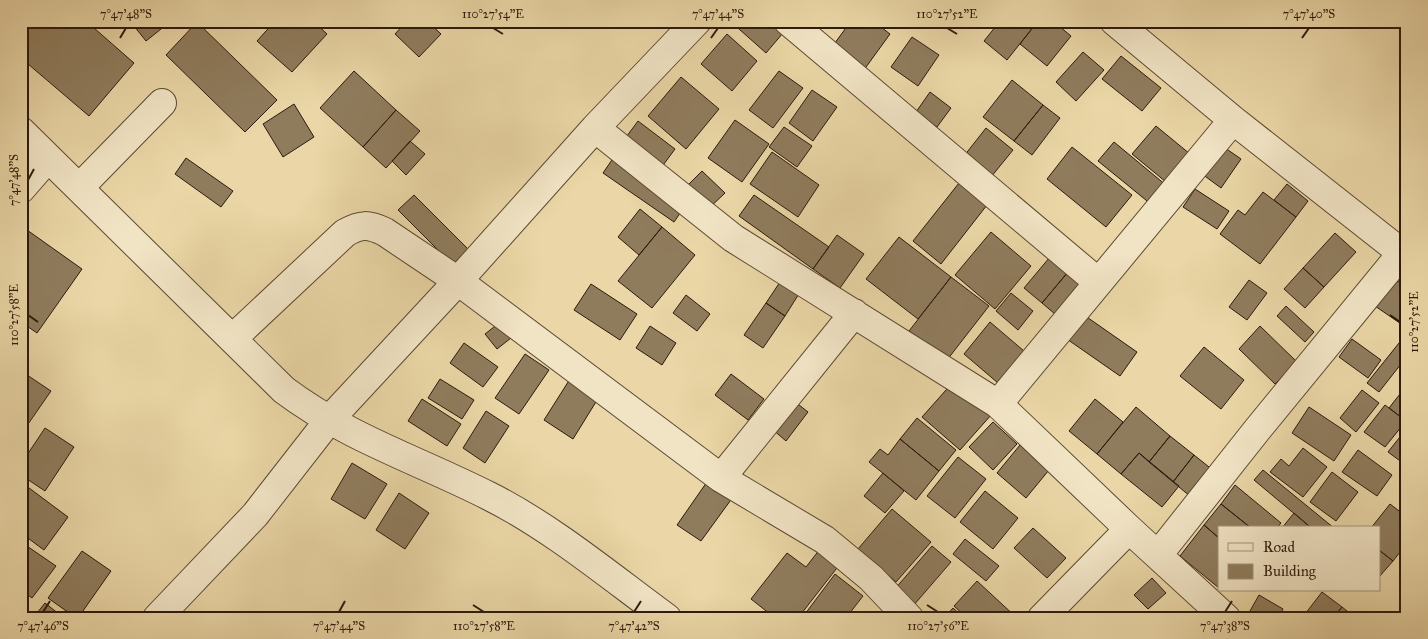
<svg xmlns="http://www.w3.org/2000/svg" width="1428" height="639" font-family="'IM FELL Great Primer',serif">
<rect width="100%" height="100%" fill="#ead6a6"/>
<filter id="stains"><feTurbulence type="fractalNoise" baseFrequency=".004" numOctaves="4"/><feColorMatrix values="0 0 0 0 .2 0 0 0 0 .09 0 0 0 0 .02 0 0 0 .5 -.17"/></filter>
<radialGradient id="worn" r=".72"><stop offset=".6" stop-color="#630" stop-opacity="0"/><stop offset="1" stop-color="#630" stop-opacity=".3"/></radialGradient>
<!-- building -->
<path fill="#8f7c5d" stroke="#2d1a0d" d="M21,21H86L134,63L89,116L21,58Z
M130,21H171L146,41Z
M275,21H313L327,34L292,72L257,41Z
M407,21H427L441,34L419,57L395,34Z
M730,21H769L783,33L766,53Z
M851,21H873L890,34L861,74L829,51Z
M1000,21H1038L1007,60L984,41Z
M1038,21H1053L1071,36L1047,66L1020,44Z
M197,22L277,100L245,132L166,55Z
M727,34L757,61L732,91L701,64Z
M912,37L939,55L918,86L891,67Z
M1083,52L1104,70L1076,101L1056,82Z
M1121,56L1161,88L1142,111L1102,79Z
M354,71L396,110L363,147L320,108Z
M779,71L803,88L773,128L749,110Z
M681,77L719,109L686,149L648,116Z
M1012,80L1043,105L1014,141L983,117Z
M812,90L837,107L813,141L789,123Z
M930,92L951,108L937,127L916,112Z
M294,104L314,137L283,157L263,124Z
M1043,105L1060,118L1032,155L1014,141Z
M396,110L420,131L386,168L363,147Z
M735,120L769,144L742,182L708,158Z
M638,121L675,149L658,172L621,144Z
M1156,126L1190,154L1166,182L1132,154Z
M784,127L812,146L797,167L769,147Z
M986,128L1013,150L991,177L964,156Z
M410,141L425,154L406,175L392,161Z
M1114,142L1167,186L1152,205L1098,161Z
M1218,143L1241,159L1221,188L1198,171Z
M1072,147L1132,195L1106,227L1047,179Z
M772,152L819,185L798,217L750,184Z
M616,154L687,203L674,222L603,173Z
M186,158L233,191L221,207L175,174Z
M702,171L725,193L707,210L685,188Z
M959,183L987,205L941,264L913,241Z
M1287,184L1308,201L1296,217L1274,200Z
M1195,189L1229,211L1217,229L1183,207Z
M1263,192L1296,217L1260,264L1220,234L1238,210L1245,215Z
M414,195L469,250L453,265L398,210Z
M754,195L829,247L813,269L739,216Z
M640,209L662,227L639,255L618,237Z
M662,227L695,255L652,308L618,281Z
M27,230L82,269L37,333L21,322V239Z
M991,232L1031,266L995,309L955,275Z
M1335,233L1356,252L1324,287L1303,268Z
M837,235L864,254L840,288L813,269Z
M899,237L951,277L918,319L866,279Z
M1055,251L1073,266L1042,303L1024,288Z
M1073,266L1093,283L1062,320L1042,303Z
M1303,268L1324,287L1305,308L1284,289Z
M784,276L802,289L785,316L766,303Z
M951,277L989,306L947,360L909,331Z
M1395,279L1407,288V328L1375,306Z
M1249,280L1267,293L1247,320L1229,307Z
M591,284L637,314L620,340L574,310Z
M1011,293L1033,311L1018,330L996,311Z
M686,295L710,314L697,331L673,313Z
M766,303L785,316L763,348L744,335Z
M1286,306L1314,332L1305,342L1277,316Z
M1081,313L1137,352L1120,376L1064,337Z
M990,322L1024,351L998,383L964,354Z
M499,323L511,338L497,349L485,334Z
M650,326L676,343L662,365L636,348Z
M1260,326L1297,362L1275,384L1239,349Z
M1407,333V368L1401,364L1379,392L1367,383Z
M1352,339L1381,360L1368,378L1339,357Z
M464,343L498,367L483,387L450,363Z
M1204,347L1244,380L1221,409L1180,376Z
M525,354L549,370L519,414L495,398Z
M21,371L51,391L26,427L21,423Z
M731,374L764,399L748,420L715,395Z
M440,379L474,400L462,419L428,398Z
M570,379L599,397L573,439L544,420Z
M954,381L992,414L960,450L922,417Z
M1407,385V419L1406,421L1389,408Z
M1362,390L1379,403L1356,432L1340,418Z
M422,399L461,424L447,446L408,421Z
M1095,399L1123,422L1097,454L1069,431Z
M794,401L808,412L786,441L772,429Z
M1385,405L1406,421L1385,447L1364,432Z
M1136,407L1170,436L1149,462L1139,453L1121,474L1097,454Z
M1309,407L1351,435L1334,461L1292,433Z
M486,411L509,426L485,463L463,448Z
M917,418L956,450L939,471L900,439Z
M993,422L1017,444L993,470L969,447Z
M45,428L74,447L45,491L21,475V464Z
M1407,428V466L1388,452Z
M1170,436L1194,455L1173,482L1149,462Z
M900,439L939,471L916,500L869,462L880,449L888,455Z
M1020,445L1049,470L1026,498L997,473Z
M1303,448L1327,467L1303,497L1270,472L1281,459L1289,466Z
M1358,450L1392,475L1377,496L1342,472Z
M1139,453L1179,486L1162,507L1121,474Z
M1194,455L1219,475L1197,502L1173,482Z
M958,457L986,479L955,518L927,496Z
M352,463L387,484L365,519L331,499Z
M1263,470L1334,528H1311L1309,526L1254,480Z
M1332,472L1358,492L1336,521L1310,502Z
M883,473L904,491L885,513L864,496Z
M709,479L733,497L701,541L677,525Z
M21,482L68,517L44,550L21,533Z
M1235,485L1281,523L1277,528H1251L1221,504Z
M985,491L1018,518L993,549L960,522Z
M399,493L429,513L405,549L376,530Z
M1221,504L1251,528H1219V538L1204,525Z
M1390,504L1407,517V543L1393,561L1379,550V528H1371Z
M892,509L931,542L896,582L858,549Z
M1294,513L1309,526L1308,528H1282Z
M1204,525L1219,538V588L1180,556Z
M1033,528L1066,558L1047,578L1014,548Z
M965,539L999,566L986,581L953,554Z
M21,542L56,566L32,598L21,590Z
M932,546L951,562L913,606L894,590Z
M820,549L840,564L798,618H775L751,599L787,553L806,567Z
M1379,550L1393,561L1379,577Z
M82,551L111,571L78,618H76L48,598Z
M835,574L863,596L846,618H802Z
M1152,578L1166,593L1148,609L1134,595Z
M977,581L1017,618H967L954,606Z
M1322,592L1342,607L1333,618H1302Z
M1259,595L1283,609L1278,618H1246Z
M45,603L64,618H33Z
M1342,607L1356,618H1333Z
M953,608L964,618H944Z"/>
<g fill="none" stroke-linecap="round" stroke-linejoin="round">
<!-- minor casing -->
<g stroke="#5c4933" stroke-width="30">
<path id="minor" d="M788,21L1098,282
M1114,21L1233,120L1407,257
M595,128L733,238L998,404L1129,529L1226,618
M21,131L284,390C348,438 418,460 489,496C551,527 611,577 667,618
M79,188L162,103
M21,189L48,158
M232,339L345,233C361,224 368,224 385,232L458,281L721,478L825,540L871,578L909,618
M998,404L1233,120
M721,478L854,313
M1158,555L1257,430L1402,253
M157,618L255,515L329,420L458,281L595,128L697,21
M1042,618L1129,529"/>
</g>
<!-- minor -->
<use href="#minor" stroke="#f1e4c5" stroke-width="28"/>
</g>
<!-- ticks -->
<path fill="none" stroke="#2d1a0d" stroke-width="2" d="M493,28L503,34M947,28L957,34M120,38L126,28M711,38L718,28M1302,38L1309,28M28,180L34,169M28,315L38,322M1390,315L1400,322M473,605L484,612M927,605L938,612M43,612L50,601M339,612L345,601M634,612L641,601M1225,612L1232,601"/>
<!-- margin -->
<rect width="1428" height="639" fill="none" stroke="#ead6a6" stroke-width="55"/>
<!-- legend -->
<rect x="1218" y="526" width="162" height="65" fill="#f1e4c5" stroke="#a3937b"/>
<rect x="1228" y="543" width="25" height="8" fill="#f1e4c5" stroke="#a3937b"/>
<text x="1263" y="552" font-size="15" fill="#2d1a0d">Road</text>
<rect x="1228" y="564" width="25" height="15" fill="#8f7c5d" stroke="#a3937b"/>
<text x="1263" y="576" font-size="15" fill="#2d1a0d">Building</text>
<rect x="28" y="28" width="1372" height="584" fill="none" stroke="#2d1a0d" stroke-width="2"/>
<g font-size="12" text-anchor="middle" fill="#2d1a0d">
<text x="126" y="18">7°47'48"S</text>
<text x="493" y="18">110°27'54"E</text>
<text x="718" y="18">7°47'44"S</text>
<text x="947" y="18">110°27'52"E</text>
<text x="1309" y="18">7°47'40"S</text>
<text transform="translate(14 180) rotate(-90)" y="4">7°47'48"S</text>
<text transform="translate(14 315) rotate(-90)" y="4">110°27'58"E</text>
<text transform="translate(1414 322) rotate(-90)" y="4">110°27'52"E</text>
<text x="43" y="630">7°47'46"S</text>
<text x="339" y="630">7°47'44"S</text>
<text x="484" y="630">110°27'58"E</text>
<text x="634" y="630">7°47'42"S</text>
<text x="938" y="630">110°27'56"E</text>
<text x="1225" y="630">7°47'38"S</text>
</g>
<rect width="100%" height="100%" filter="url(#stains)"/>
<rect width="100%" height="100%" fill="url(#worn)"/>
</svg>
